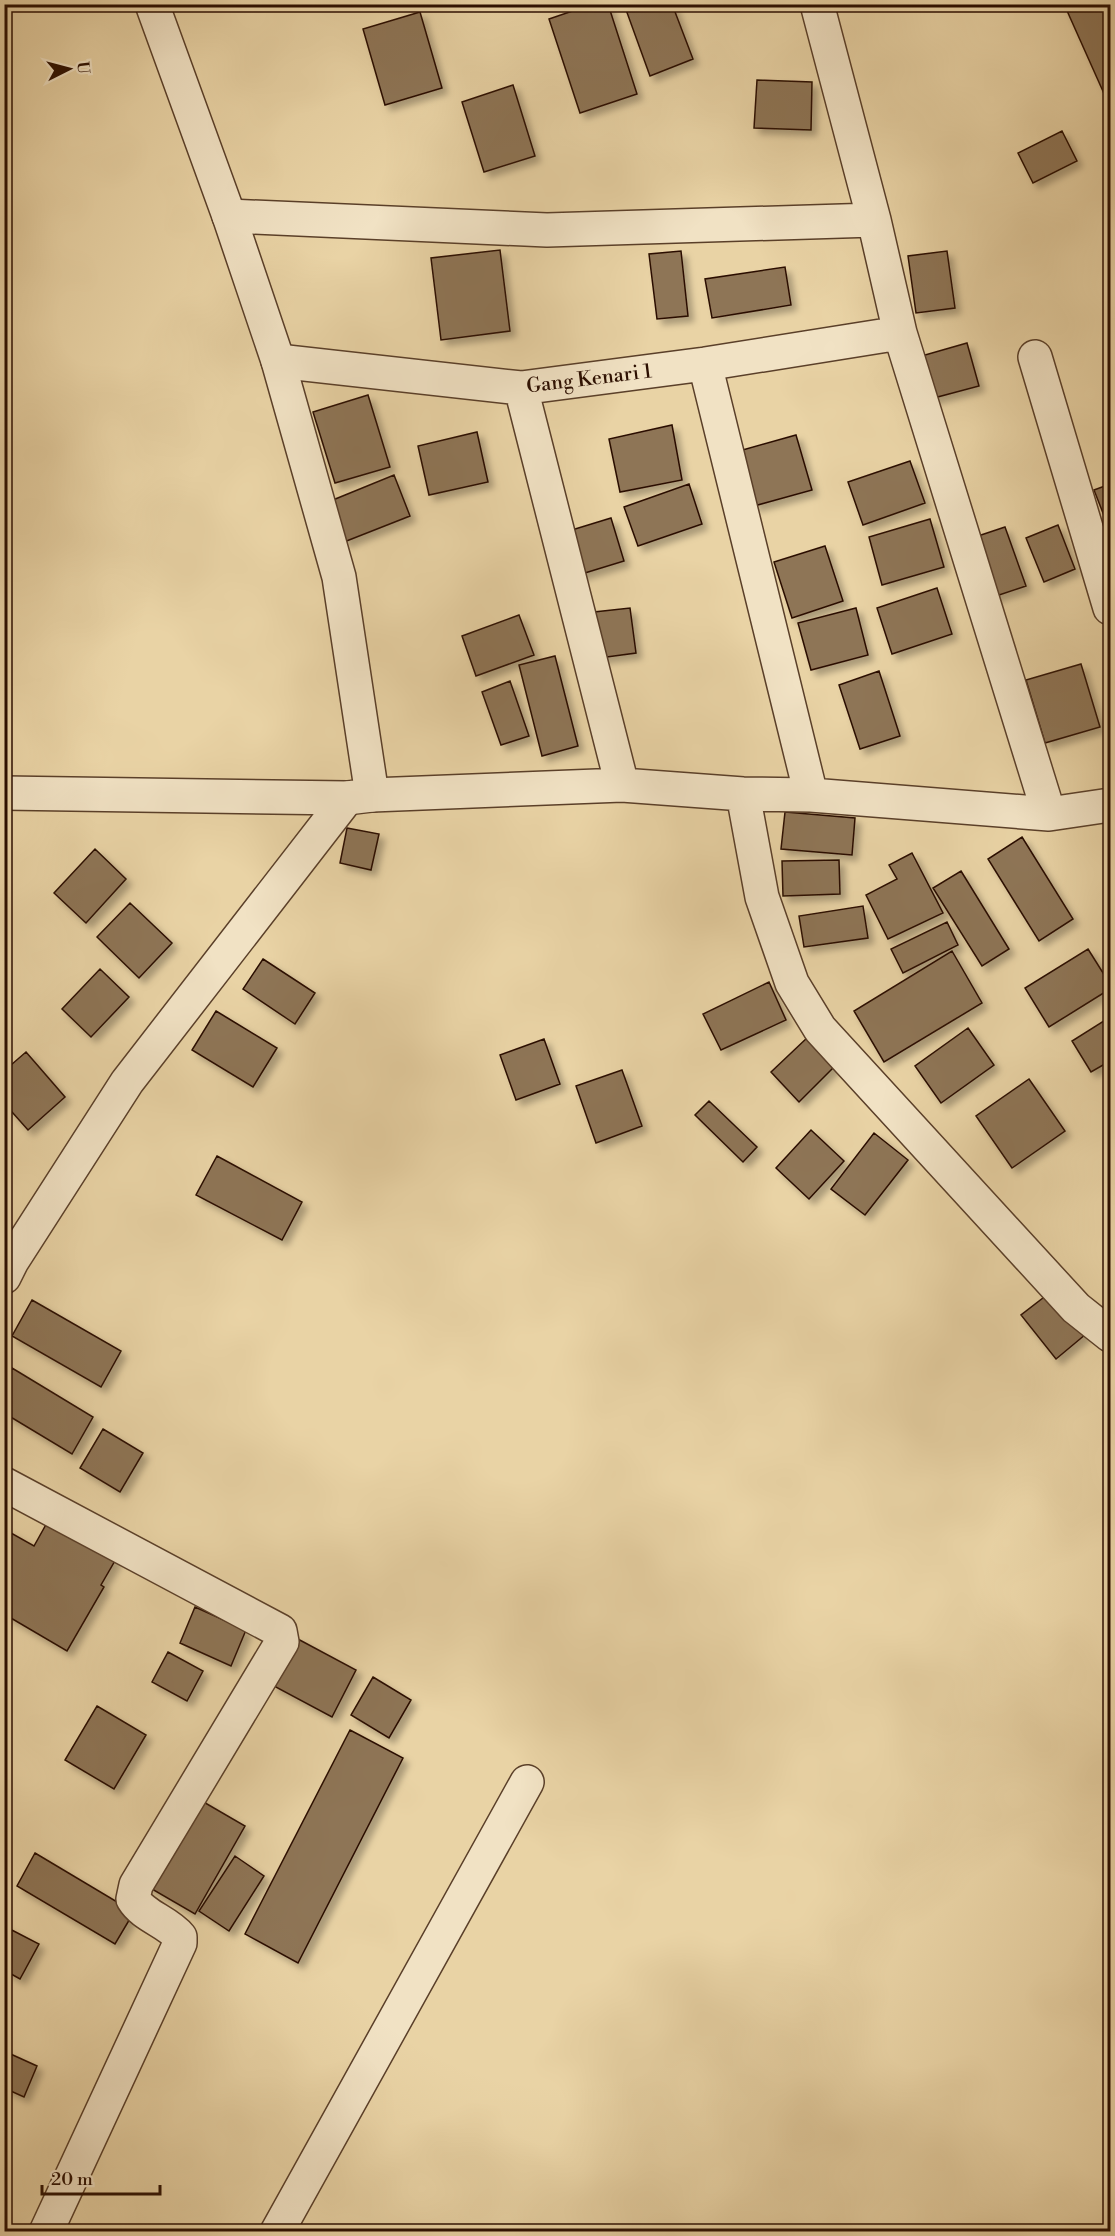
<svg xmlns="http://www.w3.org/2000/svg" width="1115" height="2236" font-family="'Libre Bodoni',serif">
<defs>
<filter id="shadow"><feDropShadow dx="5.5" dy="5.5" stdDeviation="3" flood-color="#0004"/></filter>
</defs>
<rect width="100%" height="100%" fill="#e9d3a5"/>
<filter id="stains"><feTurbulence type="fractalNoise" baseFrequency=".00333" numOctaves="4"/><feColorMatrix values="0 0 0 0 .2 0 0 0 0 .09 0 0 0 0 .02 0 0 0 .5 -.17"/></filter>
<radialGradient id="worn" r=".72"><stop offset=".6" stop-color="#630" stop-opacity="0"/><stop offset="1" stop-color="#630" stop-opacity=".3"/></radialGradient>
<!-- building -->
<path fill="#8e7456" stroke="#2b0e00" stroke-width="1.5" filter="url(#shadow)" d="M593,4H608L637,94L580,113L549,19Z
M632,4H672L693,59L650,76L625,7Z
M1064,4H1110V107Z
M420,12L442,88L385,105L363,29Z
M757,80L812,82L811,130L754,128Z
M513,85L535,156L484,172L462,102Z
M1062,131L1077,161L1033,183L1018,153Z
M500,250L510,331L441,340L431,258Z
M681,251L688,316L657,319L649,254Z
M947,251L955,308L916,313L908,256Z
M785,267L791,305L712,318L705,279Z
M967,343L979,386L930,399L918,357Z
M368,395L390,467L335,483L313,412Z
M672,425L682,480L620,492L609,439Z
M477,432L488,482L429,495L418,446Z
M796,435L812,490L754,506L739,451Z
M910,461L925,503L863,525L848,482Z
M394,475L410,516L344,542L328,502Z
M689,484L702,524L638,546L624,507Z
M1110,484V531L1094,490Z
M611,518L624,561L575,576L562,533Z
M930,519L944,567L882,585L869,537Z
M1058,525L1075,569L1044,582L1026,538Z
M1005,527L1026,586L987,599L966,540Z
M825,546L843,601L792,618L774,562Z
M937,588L952,634L892,654L877,608Z
M630,608L636,653L592,659L585,613Z
M856,608L868,655L811,670L798,623Z
M519,615L534,655L476,676L462,636Z
M555,656L578,746L542,756L519,665Z
M1081,664L1100,727L1045,743L1026,680Z
M879,671L900,736L860,749L839,685Z
M510,681L529,736L501,745L482,692Z
M785,812L855,818L852,855L781,849Z
M347,828L379,834L371,870L340,863Z
M1022,837L1073,919L1039,941L988,859Z
M95,849L126,879L86,923L54,893Z
M912,853L943,913L888,939L866,895L897,879L889,865Z
M839,860L840,894L783,896L782,861Z
M961,871L1009,949L982,966L933,888Z
M130,903L172,943L139,978L97,937Z
M863,906L868,938L804,947L799,916Z
M947,922L958,945L903,973L891,949Z
M1088,949L1110,984V989L1049,1027L1025,988Z
M952,951L982,1003L884,1062L854,1011Z
M263,959L315,993L295,1024L243,989Z
M100,969L129,997L91,1037L62,1009Z
M769,982L786,1020L721,1050L703,1014Z
M216,1011L277,1048L253,1087L192,1050Z
M1110,1017V1061L1091,1072L1072,1041Z
M968,1028L994,1065L941,1103L915,1066Z
M809,1036L836,1065L799,1102L771,1072Z
M544,1039L560,1084L516,1100L500,1055Z
M26,1052L65,1097L28,1130L4,1103V1071Z
M622,1070L642,1126L596,1143L576,1086Z
M1029,1079L1065,1131L1012,1168L976,1116Z
M709,1101L757,1147L743,1162L695,1115Z
M811,1130L844,1161L809,1199L776,1168Z
M874,1133L908,1160L865,1215L831,1189Z
M217,1156L302,1202L282,1240L196,1195Z
M1052,1291L1086,1334L1056,1359L1021,1315Z
M32,1300L121,1351L101,1387L12,1336Z
M12,1368L93,1417L72,1454L4,1413V1381Z
M103,1429L143,1453L120,1492L80,1468Z
M48,1521L116,1559L101,1585L104,1587L67,1651L4,1614V1529L34,1546Z
M195,1607L246,1630L231,1666L180,1643Z
M296,1638L356,1670L332,1717L272,1685Z
M168,1652L203,1671L187,1701L152,1682Z
M373,1677L411,1700L389,1738L351,1715Z
M97,1706L146,1735L114,1789L65,1760Z
M350,1730L403,1758L298,1963L245,1934Z
M195,1797L245,1826L195,1914L145,1885Z
M35,1853L134,1912L115,1944L17,1886Z
M235,1856L264,1876L229,1931L199,1911Z
M4,1926L39,1944L20,1979L4,1970Z
M4,2051L37,2066L24,2097L4,2088Z"/>
<g fill="none" stroke-linecap="round" stroke-linejoin="round">
<!-- minor casing -->
<g stroke="#5a3f29" stroke-width="36">
<path id="minor" d="M817,4L874,220L900,333L1049,814
M229,216L547,230L874,220
M1035,357L1110,608
M278,361L521,388L705,364L900,333
M705,364L811,795
M521,388L622,785
M743,794L762,897L792,983L820,1029L1076,1308L1110,1335
M372,795L622,785L743,794L811,795L1049,814L1110,805
M4,1277L12,1261L127,1082L347,798
M4,1484L280,1631L282,1642L136,1885L133,1899C144,1917 167,1921 180,1937V1943L46,2232
M277,2232L527,1782"/>
</g>
<!-- tertiary casing -->
<g stroke="#5a3f29" stroke-width="36">
<path id="tertiary" d="M4,793L347,798L372,795L339,577L278,361L229,216L152,4"/>
</g>
<!-- minor -->
<use href="#minor" stroke="#f1e2c4" stroke-width="33"/>
<!-- tertiary -->
<use href="#tertiary" stroke="#f1e2c4" stroke-width="33"/>
</g>
<g text-anchor="middle" stroke-width="6" stroke-linejoin="round" paint-order="stroke">
<!-- street labels -->
<g font-size="20" fill="#2b0e00" stroke="#f1e2c4">
<text transform="translate(589 378) rotate(-7)" y="7">Gang Kenari 1</text>
</g>
</g>
<!-- margin -->
<rect width="1115" height="2236" fill="none" stroke="#e9d3a5" stroke-width="24"/>
<rect x="6" y="6" width="1103" height="2224" fill="none" stroke="#2b0e00" stroke-width="3"/>
<rect x="12" y="12" width="1091" height="2212" fill="none" stroke="#2b0e00" stroke-width="1.5"/>
<!-- north arrow -->
<g transform="translate(69 69) rotate(84)" stroke="#f1e2c4" stroke-width="4.5" paint-order="stroke">
<path d="M0-4.5L10 22L0 15L-10 22Z" fill="#2b0e00"/>
<text y="-9" font-size="16" font-weight="bold" text-anchor="middle" fill="#2b0e00">U</text>
</g>
<!-- scale -->
<path d="M42 2185v9h118v-9" fill="none" stroke="#2b0e00" stroke-width="3"/>
<text x="51" y="2185" font-size="18" fill="#2b0e00" stroke="#f1e2c4" stroke-width="4.5" paint-order="stroke">20 m</text>
<rect width="100%" height="100%" filter="url(#stains)"/>
<rect width="100%" height="100%" fill="url(#worn)"/>
</svg>
